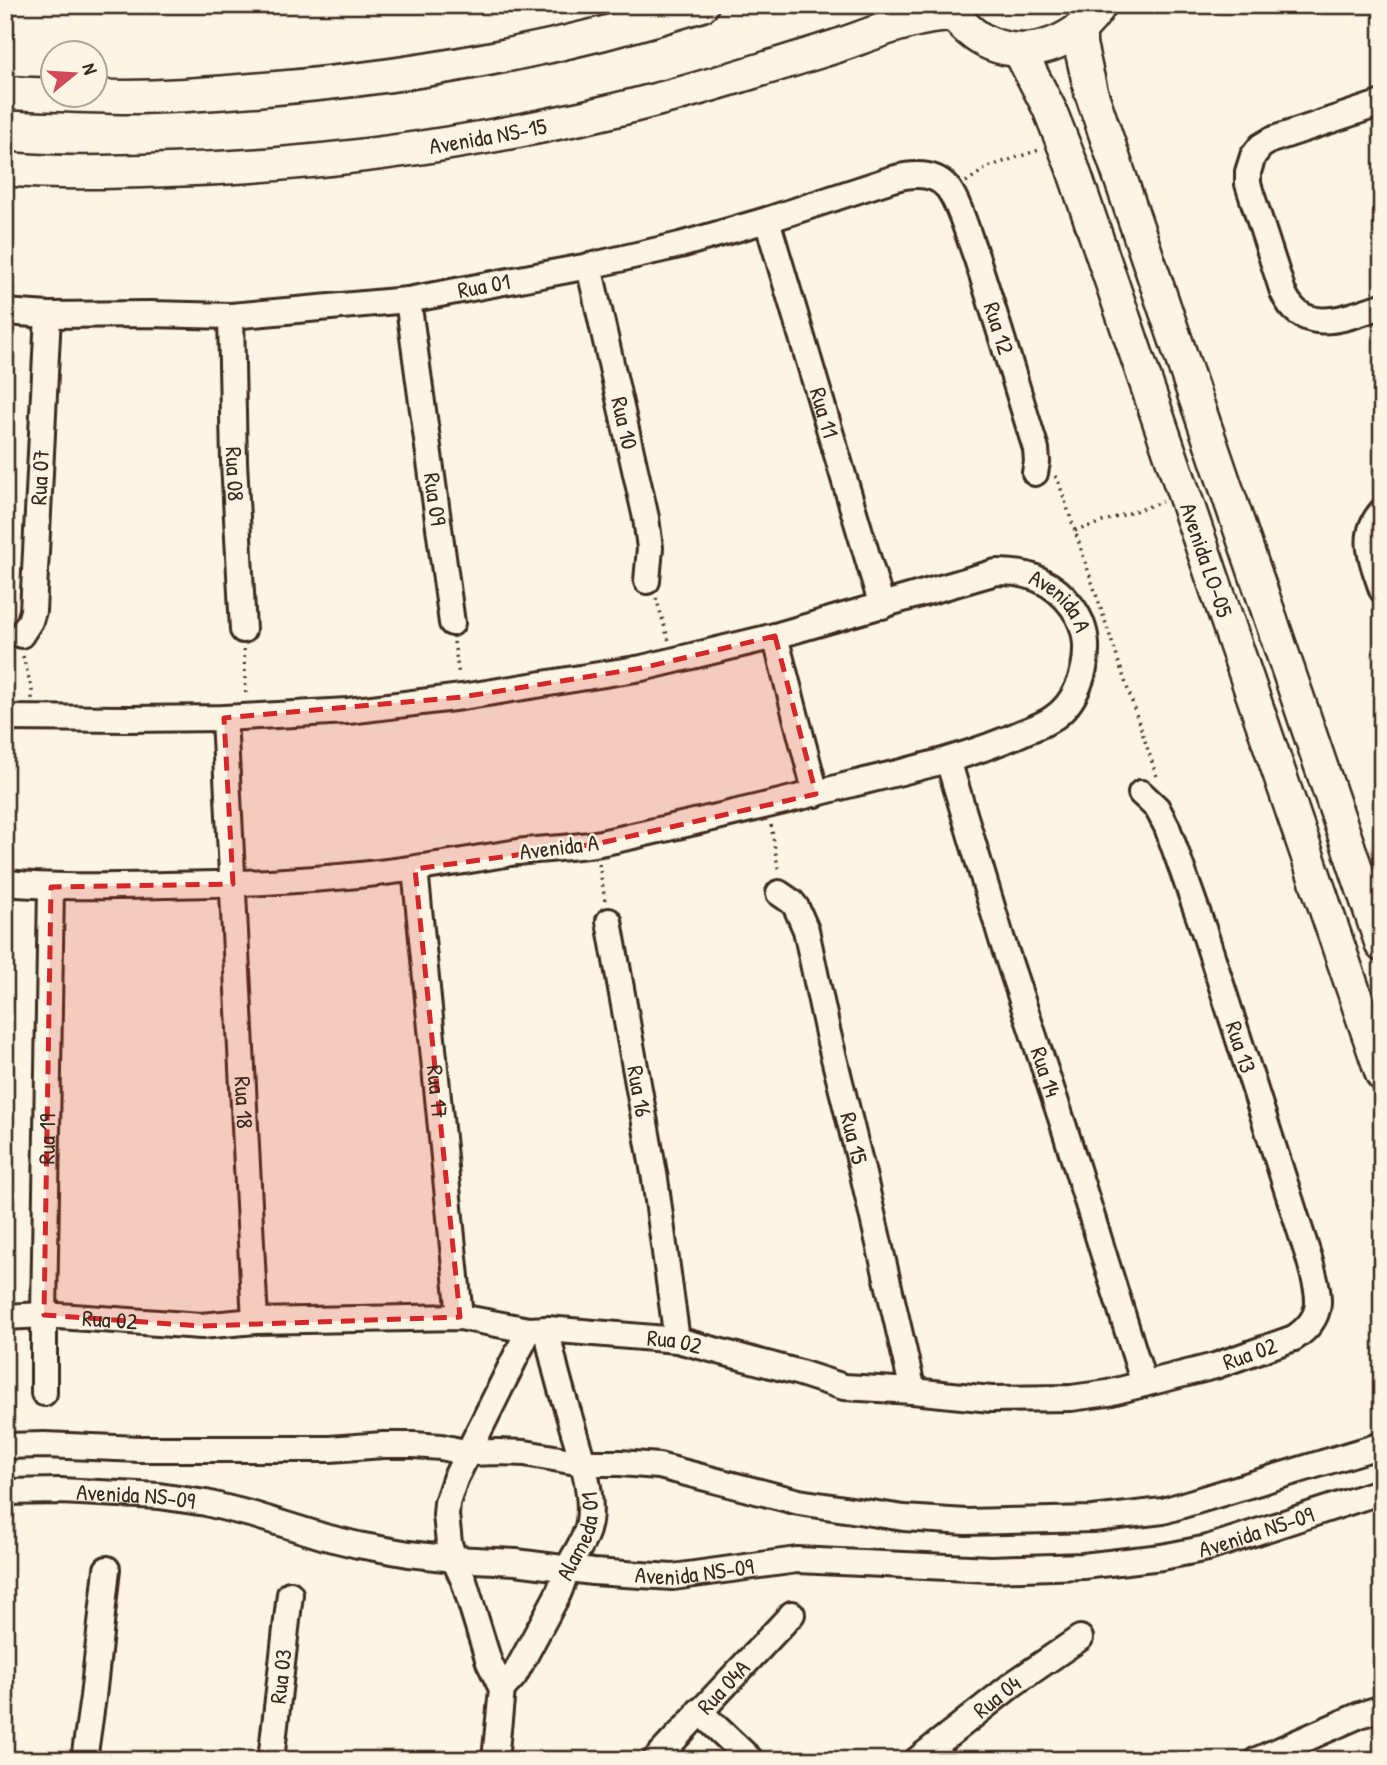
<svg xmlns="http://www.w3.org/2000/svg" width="1387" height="1765" font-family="'Patrick Hand',sans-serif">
<rect width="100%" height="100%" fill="#fcf5e5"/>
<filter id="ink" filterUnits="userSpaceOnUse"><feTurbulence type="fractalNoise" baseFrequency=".0143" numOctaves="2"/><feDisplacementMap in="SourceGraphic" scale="14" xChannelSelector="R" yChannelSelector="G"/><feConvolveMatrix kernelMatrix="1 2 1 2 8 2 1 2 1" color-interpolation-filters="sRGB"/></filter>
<g filter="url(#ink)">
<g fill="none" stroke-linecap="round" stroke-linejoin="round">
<!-- minor casing -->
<g stroke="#3b2a1e" stroke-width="30">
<g id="minor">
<path d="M1382,103L1271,140L1261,146L1253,156L1248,172V184L1283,292C1303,338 1347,317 1382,306"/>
<path id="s1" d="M767,220L882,606"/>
<path id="s2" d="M589,266L646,518L650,548L647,581"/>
<path id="s3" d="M408,300L452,623"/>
<path id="s4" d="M5,312L48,315L150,314L231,316L408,300L589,266L680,245L767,220L892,179C910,174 933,171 947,187C959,201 969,238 976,256C997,320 1016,385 1036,449L1037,462L1035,473"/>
<path id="s5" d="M231,316L234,462L243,630"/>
<path d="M1382,511C1359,536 1373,562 1382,590"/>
<path id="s6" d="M21,635L30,621L33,611L48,315"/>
<path d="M775,636L816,794"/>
<path id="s7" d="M5,718L128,719L224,718L348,711L462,697L642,668L775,636L996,572C1011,572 1027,573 1040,580C1065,592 1085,617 1086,645C1087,671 1076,703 1053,718C1045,724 1034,728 1024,732C969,757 910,770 852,784C794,799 735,813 677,826C649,832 622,839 595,844C569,848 544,849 518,852C484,857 450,864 416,868C334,880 250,884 166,885C112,886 59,888 5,883"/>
<path id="s8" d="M224,718L255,1321"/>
<path id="s9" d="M948,760L1002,940L1064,1127L1144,1384"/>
<path id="s10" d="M415,869L460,1317"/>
<path id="s11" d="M779,893L792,902L796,907L806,930L828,1034L862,1170L913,1391"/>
<path id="s12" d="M609,921L655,1179L677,1340"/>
<path id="s13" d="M5,1317L44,1315L201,1326L255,1321L460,1317L529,1330L547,1329L677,1340L797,1372L844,1387L913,1391L991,1399L1071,1398L1108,1393L1215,1366L1294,1338C1329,1315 1318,1292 1309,1258L1204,931L1167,827L1157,808L1141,793"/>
<path id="s14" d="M44,1393V1315L51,887"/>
<path d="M5,1446L44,1445L140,1449H330L383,1445H414L441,1447L469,1453L497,1452L525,1453L582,1463H620L659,1466L799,1502L904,1518L966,1522L1093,1519L1163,1511L1382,1445"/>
<path id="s15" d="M5,1492L60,1491L159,1496L206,1503L254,1515L325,1537L358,1545L409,1554L454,1559L516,1562L593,1572L673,1577L797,1560L991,1569L1083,1566L1162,1557L1208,1548L1382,1491"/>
<path id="s16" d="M502,1689L514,1676L557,1596C562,1586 564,1575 569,1566C576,1551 586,1540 589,1522C594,1488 577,1445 568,1412C559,1385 552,1357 547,1329"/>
<path d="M699,1711L751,1760"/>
<path d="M84,1760L93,1697L107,1569"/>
<path id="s17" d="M271,1760L290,1594"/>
<path d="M495,1760L502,1689L489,1662L464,1581L454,1559L449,1543L446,1515L447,1503L455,1479L529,1330"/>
<path id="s18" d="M655,1760L792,1614"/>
<path id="s19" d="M917,1760L1013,1684L1080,1638"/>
<path d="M1257,1760L1360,1715L1382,1708"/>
</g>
</g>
<!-- major casing -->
<g stroke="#3b2a1e" stroke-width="37">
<g id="major">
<path d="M947,5C958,21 973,37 991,44C1031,60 1079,41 1100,5"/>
<path d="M1080,30V44L1091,92L1382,945"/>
<path id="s20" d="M1019,50L1049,108L1072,166L1382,1074"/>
<path d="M5,93C46,94 87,97 127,97C173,97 219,93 265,89C413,77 560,50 702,5"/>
<path id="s21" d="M5,169C59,174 115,172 169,170C341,165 509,139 675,95C730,80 783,63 837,46C875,33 913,16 954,15"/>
</g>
</g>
<!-- path -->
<path stroke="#3b2a1e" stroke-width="3.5" stroke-dasharray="2 5" stroke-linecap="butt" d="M966,182L988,167L1042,149
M1055,476L1058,480L1158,780
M1075,531L1162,502
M656,598L669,641
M454,642L459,676
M244,649L246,697
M23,656L32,690V699
M771,825L779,873
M599,864L605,901"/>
<!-- minor -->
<use href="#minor" stroke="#fcf5e5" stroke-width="24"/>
<!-- major -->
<use href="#major" stroke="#fcf5e5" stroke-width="32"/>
</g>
</g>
<!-- marked area -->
<path fill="#d62828" fill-opacity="0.2" stroke="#d62828" stroke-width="5" stroke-dasharray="14 9" stroke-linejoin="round" d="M775,636L816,794L596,844L415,869L460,1317L201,1326L44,1315L51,887L233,884L224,718L462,697L642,668Z"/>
<g text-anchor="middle" stroke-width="5" stroke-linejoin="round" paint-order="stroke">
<!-- street labels -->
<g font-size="23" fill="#3b2a1e" stroke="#fcf5e5">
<text dy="8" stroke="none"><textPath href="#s21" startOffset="485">Avenida NS-15</textPath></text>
<text dy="8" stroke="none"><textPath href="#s4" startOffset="481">Rua 01</textPath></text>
<text dy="8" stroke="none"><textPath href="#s4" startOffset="1113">Rua 12</textPath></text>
<text dy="8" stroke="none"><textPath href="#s1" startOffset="201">Rua 11</textPath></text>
<text dy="8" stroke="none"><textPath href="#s2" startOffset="161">Rua 10</textPath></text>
<text dy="8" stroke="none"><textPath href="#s5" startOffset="158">Rua 08</textPath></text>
<text dy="8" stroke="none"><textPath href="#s6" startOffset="161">Rua 07</textPath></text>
<text dy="8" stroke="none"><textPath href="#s3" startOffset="201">Rua 09</textPath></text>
<text dy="8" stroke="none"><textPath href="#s20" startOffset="544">Avenida LO-05</textPath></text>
<text dy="8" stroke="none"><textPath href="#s7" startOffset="1082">Avenida A</textPath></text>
<text transform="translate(559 847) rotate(-7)" y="8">Avenida A</text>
<text transform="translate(1241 1047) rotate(72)" y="8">Rua 13</text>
<text dy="8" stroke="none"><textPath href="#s9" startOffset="327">Rua 14</textPath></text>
<text dy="8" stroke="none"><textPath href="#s12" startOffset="173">Rua 16</textPath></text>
<text dy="8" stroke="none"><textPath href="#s10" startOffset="224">Rua 17</textPath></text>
<text dy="8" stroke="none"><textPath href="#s8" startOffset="385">Rua 18</textPath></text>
<text dy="8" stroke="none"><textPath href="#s11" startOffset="261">Rua 15</textPath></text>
<text dy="8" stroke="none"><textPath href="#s14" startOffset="254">Rua 19</textPath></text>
<text dy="8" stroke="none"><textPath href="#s13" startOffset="105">Rua 02</textPath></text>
<text dy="8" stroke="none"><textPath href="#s13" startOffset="672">Rua 02</textPath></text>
<text dy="8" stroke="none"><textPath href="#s13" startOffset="1260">Rua 02</textPath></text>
<text dy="8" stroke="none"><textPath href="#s15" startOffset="131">Avenida NS-09</textPath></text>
<text dy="8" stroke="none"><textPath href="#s15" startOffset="1265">Avenida NS-09</textPath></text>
<text dy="8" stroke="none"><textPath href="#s16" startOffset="173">Alameda 01</textPath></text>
<text dy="8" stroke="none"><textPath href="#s15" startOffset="698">Avenida NS-09</textPath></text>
<text dy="8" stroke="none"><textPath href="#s17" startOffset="84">Rua 03</textPath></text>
<text dy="8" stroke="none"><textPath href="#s18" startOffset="100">Rua 04A</textPath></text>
<text dy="8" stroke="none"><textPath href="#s19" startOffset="102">Rua 04</textPath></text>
</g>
</g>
<!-- margin -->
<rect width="1387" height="1765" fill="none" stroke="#fcf5e5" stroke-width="28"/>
<rect x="14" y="14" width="1359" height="1737" fill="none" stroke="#3b2a1e" stroke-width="2.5" filter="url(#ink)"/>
<!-- north arrow -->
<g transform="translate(74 74) rotate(72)"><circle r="33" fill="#fcf5e5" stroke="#afa495" stroke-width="2"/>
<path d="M0-5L12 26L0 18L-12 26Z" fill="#d1495b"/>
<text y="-10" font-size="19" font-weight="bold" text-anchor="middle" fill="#3b2a1e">N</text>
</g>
</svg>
